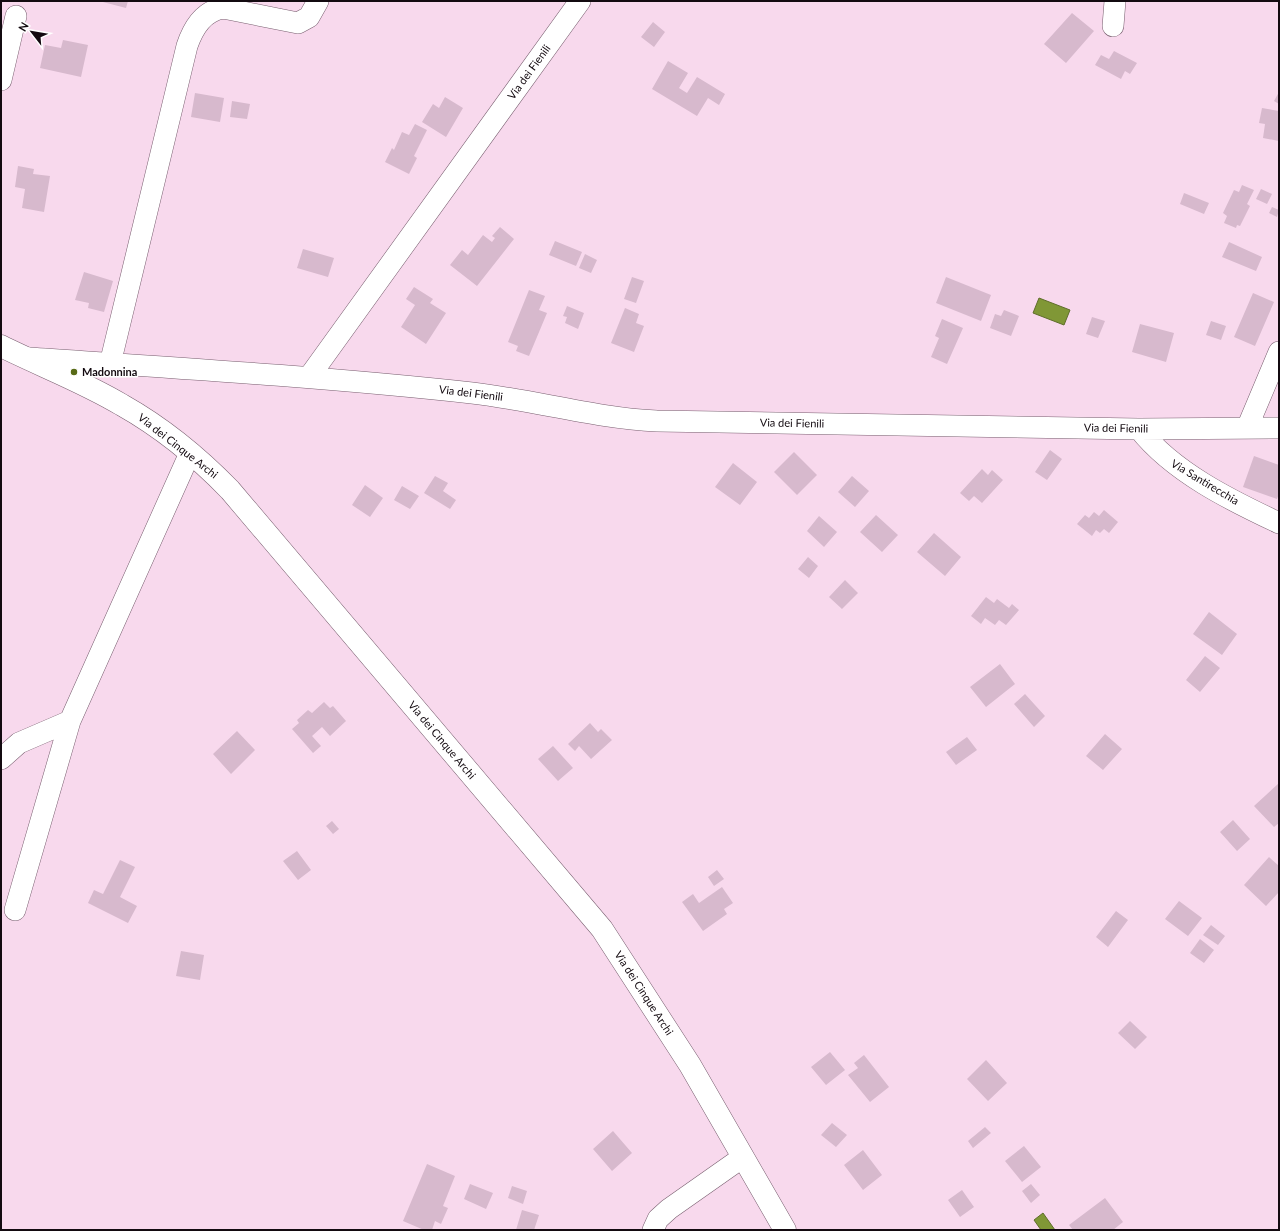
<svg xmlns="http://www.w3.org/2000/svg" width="1280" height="1231" font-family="Lato,sans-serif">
<rect width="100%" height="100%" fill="#f8d9ed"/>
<!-- water -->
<path fill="#809736" stroke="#5f6d2b" d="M1039,298L1070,310L1064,325L1033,313Z
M1043,1213L1055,1230H1041L1034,1220Z"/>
<!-- building -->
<path fill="#d7b9cd" d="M99,1H128L126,8Z
M1072,13L1094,31L1066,63L1044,44Z
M653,22L665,32L654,47L641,37Z
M63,40L88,45L81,77L40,68L45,45L61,48Z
M1114,51L1137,63L1130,74L1125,71L1121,79L1095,65L1101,55L1109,59Z
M668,61L688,73L679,88L687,93L697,77L725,94L719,105L708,98L697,116L652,89Z
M1279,92V104L1274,101Z
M195,93L224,98L220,122L191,117Z
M445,97L463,108L446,137L422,122L433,104L439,108Z
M232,101L250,104L247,119L230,117Z
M1262,108L1279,111V141L1263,138L1265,124L1259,123Z
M415,124L427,130L414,156L417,158L409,174L385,162L392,148L394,150L402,132L409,135Z
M18,166L34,169L33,174L50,176L44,212L22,208L25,189L15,187Z
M1242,185L1254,190L1247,204L1250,206L1240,226L1237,225L1236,228L1224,223L1227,216L1223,213L1234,190L1239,192Z
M1261,189L1272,194L1267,204L1256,199Z
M1184,193L1209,203L1204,214L1180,204Z
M1272,207L1279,210L1277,217L1269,213Z
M500,227L514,239L477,286L450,265L462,250L468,255L483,235L492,242L495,238L492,236Z
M555,241L582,252L576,266L549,255Z
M1229,242L1262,257L1256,271L1222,257Z
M303,249L334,258L328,277L297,268Z
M585,254L597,260L591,273L579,268Z
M84,272L113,281L104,312L88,308L89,303L75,300Z
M632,277L644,281L636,303L624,299Z
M946,277L991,295L981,321L936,303Z
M414,287L433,299L430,303L446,313L426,344L401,327L415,305L406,299Z
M529,290L545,296L539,310L547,313L529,356L516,351L518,346L508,342Z
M1253,293L1274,302L1255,346L1234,337Z
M567,306L584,313L578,329L565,323L567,317L563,316Z
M625,308L639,314L636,323L644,326L634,352L611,343Z
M1004,310L1019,316L1011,336L990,328L995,314L1001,316Z
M1092,317L1105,321L1098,338L1086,334Z
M942,319L963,328L947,364L931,357L939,338L935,336Z
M1211,321L1226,326L1221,340L1206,335Z
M1140,324L1174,333L1166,362L1132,352Z
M1050,450L1062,459L1047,480L1035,472Z
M794,452L817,475L797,495L774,472Z
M1254,456L1279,465V494L1277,499L1243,487Z
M733,463L757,482L740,505L715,487Z
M982,469L988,475L992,470L1003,480L982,503L974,496L969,501L960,493Z
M435,476L448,483L443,491L456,500L450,509L424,493Z
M852,476L869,491L855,507L838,492Z
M365,485L383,498L370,517L352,505Z
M402,486L419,496L410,509L394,500Z
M1104,510L1118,522L1109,533L1104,529L1100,533L1096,530L1092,536L1077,524L1085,515L1089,518L1094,512L1099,516Z
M876,515L898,535L882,552L860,532Z
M819,516L837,532L824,547L807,531Z
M934,533L961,557L945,576L917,552Z
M808,557L818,566L809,578L798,569Z
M845,580L858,593L842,609L829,597Z
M986,597L994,603L997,599L1009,608L1012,604L1019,610L1006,625L999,620L995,625L985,618L981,624L971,616Z
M1209,612L1237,634L1222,655L1193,634Z
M1205,656L1220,668L1200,692L1186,680Z
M1000,664L1015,684L986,707L970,687Z
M1025,694L1045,716L1034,727L1014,704Z
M324,702L330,708L333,706L346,721L330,736L322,727L312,736L321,746L313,753L292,729L299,723L297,720L308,710L312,713Z
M590,723L598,732L601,729L612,740L591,759L579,746L575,751L568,744Z
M237,731L255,750L231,774L213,754Z
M1105,734L1122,749L1103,770L1086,756Z
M967,737L977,750L956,765L946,752Z
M553,746L573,768L558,781L538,759Z
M1279,783V823L1274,827L1254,806Z
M1233,820L1250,839L1237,851L1220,832Z
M332,821L339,829L333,834L326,826Z
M297,851L311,870L298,880L283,861Z
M1269,857L1279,866V892L1266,906L1244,885Z
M120,860L135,867L120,897L137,906L128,923L88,903L94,890L103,894Z
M717,870L724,879L714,886L708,877Z
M722,887L733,903L724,909L727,914L703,931L682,902L693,894L699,903Z
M1179,901L1202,918L1188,936L1165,919Z
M1116,911L1128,920L1108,947L1096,937Z
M1211,925L1225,936L1218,945L1203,935Z
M1200,939L1214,950L1204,963L1190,953Z
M181,951L204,955L200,980L176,976Z
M1130,1021L1147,1037L1135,1049L1118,1033Z
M830,1052L845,1070L826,1085L811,1067Z
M864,1055L889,1087L870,1102L848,1075L858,1068L854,1063Z
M986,1060L1007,1083L988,1101L967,1079Z
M832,1123L847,1135L836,1147L821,1135Z
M985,1127L991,1133L973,1148L968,1141Z
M613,1131L632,1153L612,1171L593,1149Z
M1024,1146L1041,1167L1022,1182L1005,1161Z
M863,1150L882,1175L863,1190L844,1165Z
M427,1164L455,1176L443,1206L448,1208L441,1224L435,1221L432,1230H424L403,1221Z
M470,1184L493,1193L486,1209L464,1199Z
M1031,1184L1040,1195L1031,1203L1022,1191Z
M512,1186L527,1191L523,1204L508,1198Z
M962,1190L974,1207L960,1217L948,1200Z
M1105,1198L1123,1222L1113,1230H1073L1069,1225Z
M522,1210L539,1215L534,1230H516Z"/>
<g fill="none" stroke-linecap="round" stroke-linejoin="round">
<!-- minor casing -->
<g stroke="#785e6f" stroke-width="22">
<path id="minor" d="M1113,26L1115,1
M1,80L16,16
M29,358C177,368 325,377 472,393C534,400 595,418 657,421L1139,429L1279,428
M110,364L187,46C193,28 203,11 223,8L298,23L309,17L318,1
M309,377L580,1
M1247,428L1279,352
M1139,429C1173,472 1230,500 1279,523
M1,759L19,743L70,721L190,453
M15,910L70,721
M653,1230L658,1219L669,1209L743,1157"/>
</g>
<!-- major casing -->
<g stroke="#785e6f" stroke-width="23">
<path id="major" d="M1,346C41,366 84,382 122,405C161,427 199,458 230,490L602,929L690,1065L785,1230"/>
</g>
<!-- minor -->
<use href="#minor" stroke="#fff" stroke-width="21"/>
<!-- major -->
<use href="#major" stroke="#fff" stroke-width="22"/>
</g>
<!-- markers -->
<circle fill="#586a16" stroke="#fff" stroke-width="1.5" cx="74" cy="372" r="4"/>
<g text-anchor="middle" stroke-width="3" stroke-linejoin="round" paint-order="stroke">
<!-- street labels -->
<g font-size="11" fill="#130a10" stroke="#fff">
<text transform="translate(529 72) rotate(-54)" y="4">Via dei Fienili</text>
<text transform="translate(471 393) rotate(7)" y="4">Via dei Fienili</text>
<text transform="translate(792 423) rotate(1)" y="4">Via dei Fienili</text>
<text transform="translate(1116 428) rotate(1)" y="4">Via dei Fienili</text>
<text transform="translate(178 446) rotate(38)" y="4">Via dei Cinque Archi</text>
<text transform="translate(1205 482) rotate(31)" y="4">Via Santirecchia</text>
<text transform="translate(442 740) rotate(50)" y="4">Via dei Cinque Archi</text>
<text transform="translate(644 993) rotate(57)" y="4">Via dei Cinque Archi</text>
</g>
<!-- poi labels -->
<g font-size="11" font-weight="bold" fill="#130a10" stroke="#fff" text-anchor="start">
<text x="82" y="376">Madonnina</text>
</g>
</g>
<!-- border -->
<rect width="1280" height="1231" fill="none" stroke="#130a10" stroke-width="4"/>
<!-- north arrow -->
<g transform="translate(32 32) rotate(301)" stroke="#ffffff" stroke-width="3" paint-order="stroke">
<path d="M0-3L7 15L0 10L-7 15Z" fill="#130a10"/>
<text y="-6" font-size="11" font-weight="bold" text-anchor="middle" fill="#130a10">N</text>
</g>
</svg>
